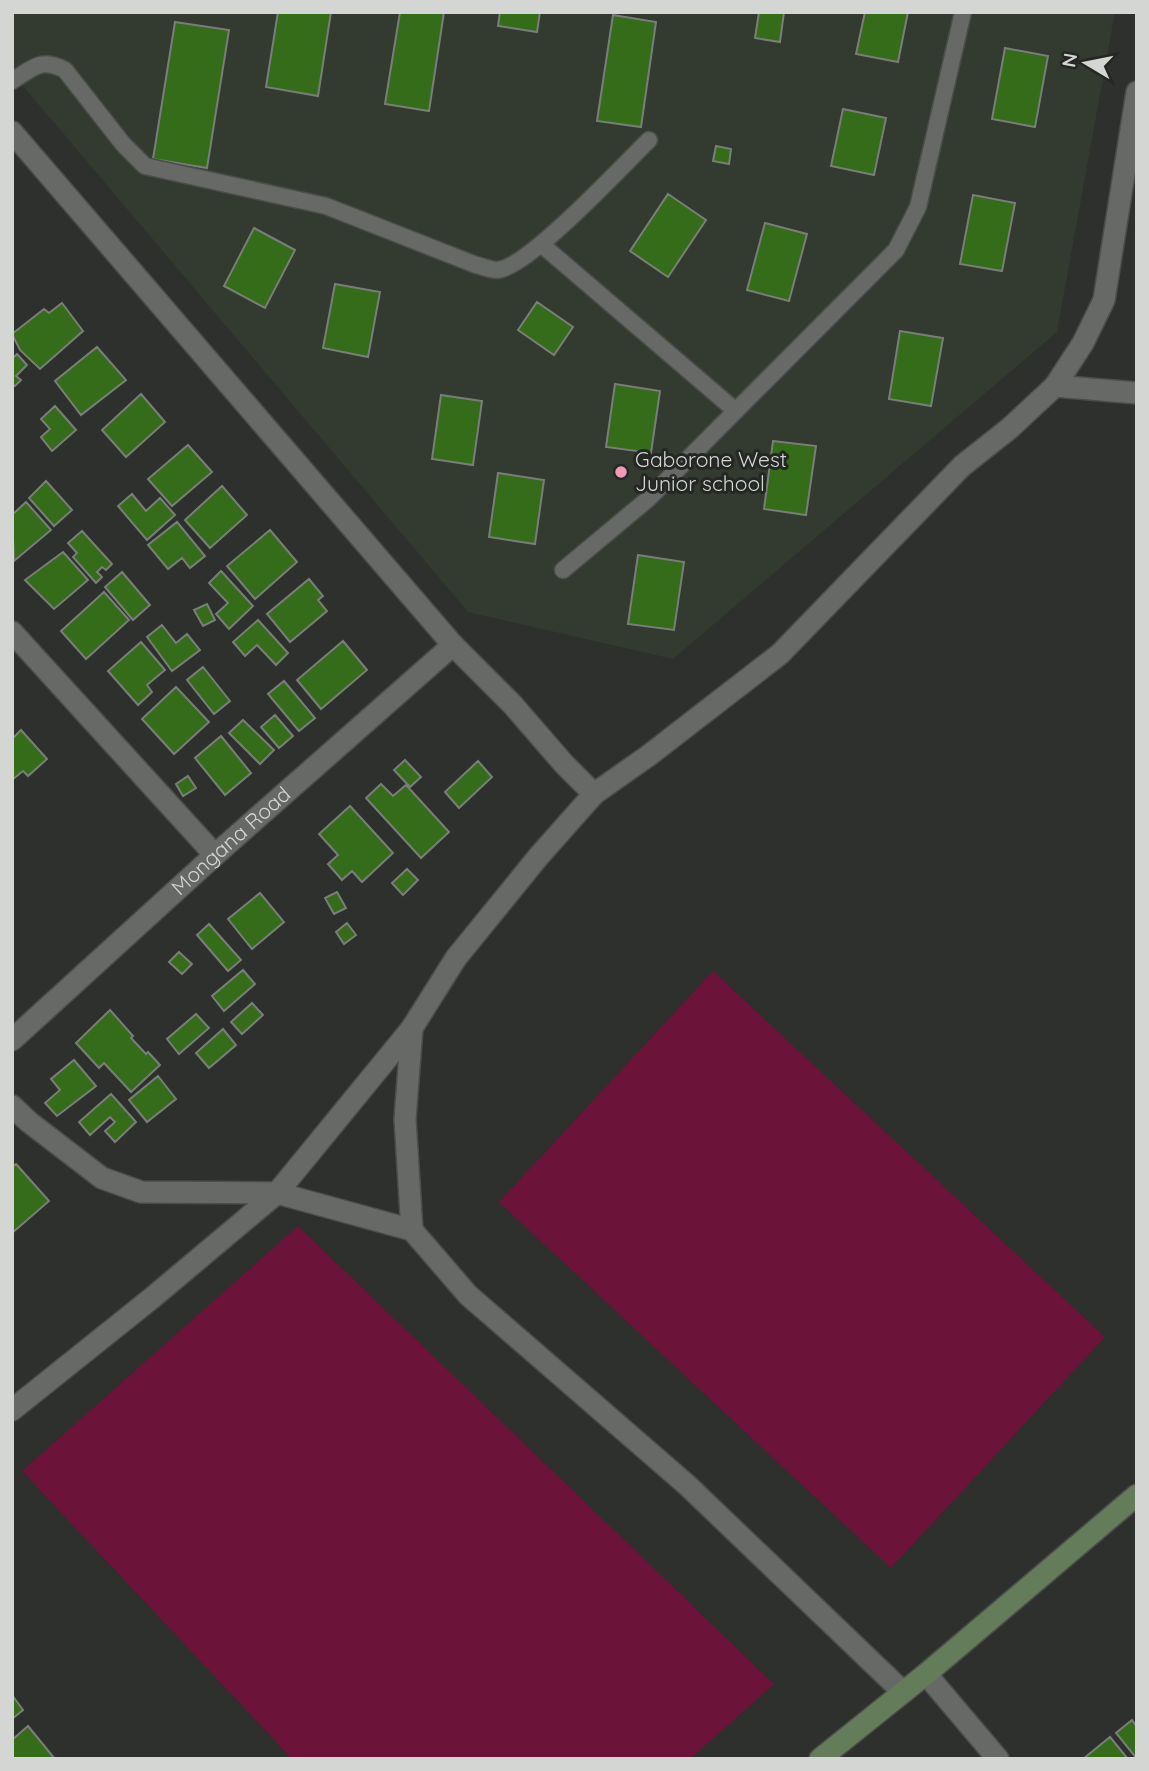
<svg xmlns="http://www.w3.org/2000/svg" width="1149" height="1771" font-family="Quicksand,sans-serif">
<rect width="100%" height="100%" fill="#2d302c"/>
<!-- built -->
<path fill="#333a30" d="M12,12H1115L1057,332L673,659L468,612L12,73Z"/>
<!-- green -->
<path fill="#6c133a" d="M713,971L1105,1337L891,1568L499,1202Z
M298,1226L774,1684L690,1759H292L22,1471Z"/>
<!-- building -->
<path fill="#346c19" stroke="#7a7d79" stroke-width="2" d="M278,12H331L318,96L266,87Z
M400,12H444L429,111L385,104Z
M500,12H540L537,32L498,26Z
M759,12H784L780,42L755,38Z
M865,12H908L898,62L856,54Z
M613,15L656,22L641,127L597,121Z
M175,22L229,30L207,168L153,159Z
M1005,48L1048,56L1035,127L992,119Z
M843,109L886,118L874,175L831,166Z
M716,146L731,149L729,164L713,161Z
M668,194L706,220L668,277L630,251Z
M973,195L1015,203L1002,271L960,264Z
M765,223L807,234L789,301L747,290Z
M254,228L295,250L265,308L224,286Z
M335,284L380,292L368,357L323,348Z
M537,302L573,327L554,355L518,330Z
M62,303L83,331L40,369L20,350L12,334L44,309L49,313Z
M900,331L943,338L931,406L889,399Z
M97,347L126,380L81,415L55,381Z
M17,354L27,365L16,376L21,380L15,386L12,384V359Z
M615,384L660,391L651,453L606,447Z
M141,394L165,422L126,457L102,430Z
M441,395L482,401L473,465L432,459Z
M55,406L76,430L52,451L41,437L50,429L41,419Z
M773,441L816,446L806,515L764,509Z
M188,445L212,472L172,506L148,479Z
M498,473L544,480L535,544L489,537Z
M46,481L72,510L54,526L29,498Z
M222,486L247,515L210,548L185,520Z
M132,494L146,511L160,498L175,515L147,540L118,506Z
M26,502L51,530L14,561L12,515Z
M177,522L205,556L190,568L182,558L168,569L148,545Z
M270,530L297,562L255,599L227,566Z
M82,531L112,564L106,570L102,567L97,572L102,577L96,583L73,557L77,553L68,543Z
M63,552L88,580L54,609L25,580Z
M638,555L684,562L674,630L628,624Z
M221,571L253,606L229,629L216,614L228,603L209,583Z
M122,572L150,605L133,620L105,587Z
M309,579L323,596L318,600L327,611L290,642L267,614Z
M104,592L129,620L86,659L61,631Z
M207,604L215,620L203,626L194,610Z
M258,620L288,653L276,665L257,645L245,656L233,642Z
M162,625L176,643L187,634L200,650L172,671L147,637Z
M343,641L367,670L321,709L297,680Z
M141,642L165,670L147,685L152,692L138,705L108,671Z
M203,667L230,701L214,714L187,680Z
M284,681L315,718L299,731L268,694Z
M176,687L209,722L174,754L142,719Z
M275,715L293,736L279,748L261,727Z
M243,720L274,750L260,764L229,733Z
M21,730L47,759L28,776L23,771L12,780V739Z
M221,736L251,773L225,795L195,758Z
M405,760L421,777L410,787L394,770Z
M478,761L492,777L459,808L445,792Z
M188,776L196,788L183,796L176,784Z
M381,784L393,796L406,785L449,832L421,858L366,798Z
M350,806L393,853L362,882L352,871L342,880L328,864L338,855L319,834Z
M407,869L418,880L403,895L392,883Z
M337,892L346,908L334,914L325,898Z
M260,893L284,922L252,949L228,919Z
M347,923L356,935L344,944L336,932Z
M209,924L241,960L228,971L197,935Z
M179,952L192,964L182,974L169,962Z
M243,970L255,984L224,1011L212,996Z
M252,1003L263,1015L242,1034L231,1022Z
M110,1010L133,1036L131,1038L146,1054L148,1052L160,1065L131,1092L104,1063L99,1068L76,1043Z
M196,1014L209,1028L179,1054L167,1039Z
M223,1029L236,1045L209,1068L196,1053Z
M74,1060L96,1086L57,1116L45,1103L60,1090L51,1079Z
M158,1076L176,1099L147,1122L129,1100Z
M111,1094L136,1122L115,1142L105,1131L115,1122L110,1117L90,1135L79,1122Z
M16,1164L49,1201L12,1233V1167Z
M12,1695L23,1710L12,1719Z
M1132,1720L1137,1727V1759L1116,1733Z
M28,1726L55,1759H12V1740Z
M1110,1737L1128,1759H1083Z"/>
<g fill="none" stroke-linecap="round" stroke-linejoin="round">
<!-- lane casing -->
<g stroke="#4b4d4a" stroke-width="19">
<path id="lane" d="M12,81C33,68 41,57 65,70L123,144L145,166L326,206L476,265C482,266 490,270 497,270C527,269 623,165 649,140
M541,244L736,411
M563,570L648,499L896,250L918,207L963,12"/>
</g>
<!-- street casing -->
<g stroke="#4b4d4a" stroke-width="24">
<g id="street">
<path d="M12,132L453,645L512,704L564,764L594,794L648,756L780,654L962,466L1010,428L1055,386L1083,343L1104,300L1137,92"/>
<path d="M1055,386L1137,393"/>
<path d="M12,632L215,855"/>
<path id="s1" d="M12,1040L215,855L453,645"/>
<path d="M12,1106L29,1122L102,1178L141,1192L277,1193L412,1230L468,1295L687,1485L903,1692"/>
<path d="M412,1230L405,1119L412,1028"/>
<path d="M12,1410L152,1298L277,1193L412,1028L456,958L539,856L594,794"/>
<path d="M926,1674L998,1759"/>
</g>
</g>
<!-- secondary casing -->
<g stroke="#4b4d4a" stroke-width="24">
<path id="secondary" d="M820,1759L926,1674L1137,1495"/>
</g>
<!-- lane -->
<use href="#lane" stroke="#666965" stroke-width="16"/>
<!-- street -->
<use href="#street" stroke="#666965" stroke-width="21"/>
<!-- secondary -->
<use href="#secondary" stroke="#647c5a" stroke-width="21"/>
</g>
<!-- markers -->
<circle fill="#f09ab5" stroke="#242723" stroke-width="2.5" cx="621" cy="472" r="7"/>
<g text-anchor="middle" stroke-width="6" stroke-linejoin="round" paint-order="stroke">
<!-- poi labels -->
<g font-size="21" fill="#d4d6d3" stroke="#242723" text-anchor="start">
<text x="635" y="467">Gaborone West<tspan x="635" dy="24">Junior school</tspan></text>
</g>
<!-- street labels -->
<g font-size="21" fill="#d4d6d3" stroke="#242723">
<text dy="7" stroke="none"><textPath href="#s1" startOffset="296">Mongana Road</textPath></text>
</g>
</g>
<!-- border -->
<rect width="1149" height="1771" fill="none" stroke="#d4d6d3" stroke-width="28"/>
<!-- north arrow -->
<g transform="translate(1086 63) rotate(280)" stroke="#242723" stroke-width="5" paint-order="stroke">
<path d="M0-5L12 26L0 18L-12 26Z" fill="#d4d6d3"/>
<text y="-10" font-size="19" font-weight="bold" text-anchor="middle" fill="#d4d6d3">N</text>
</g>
</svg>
